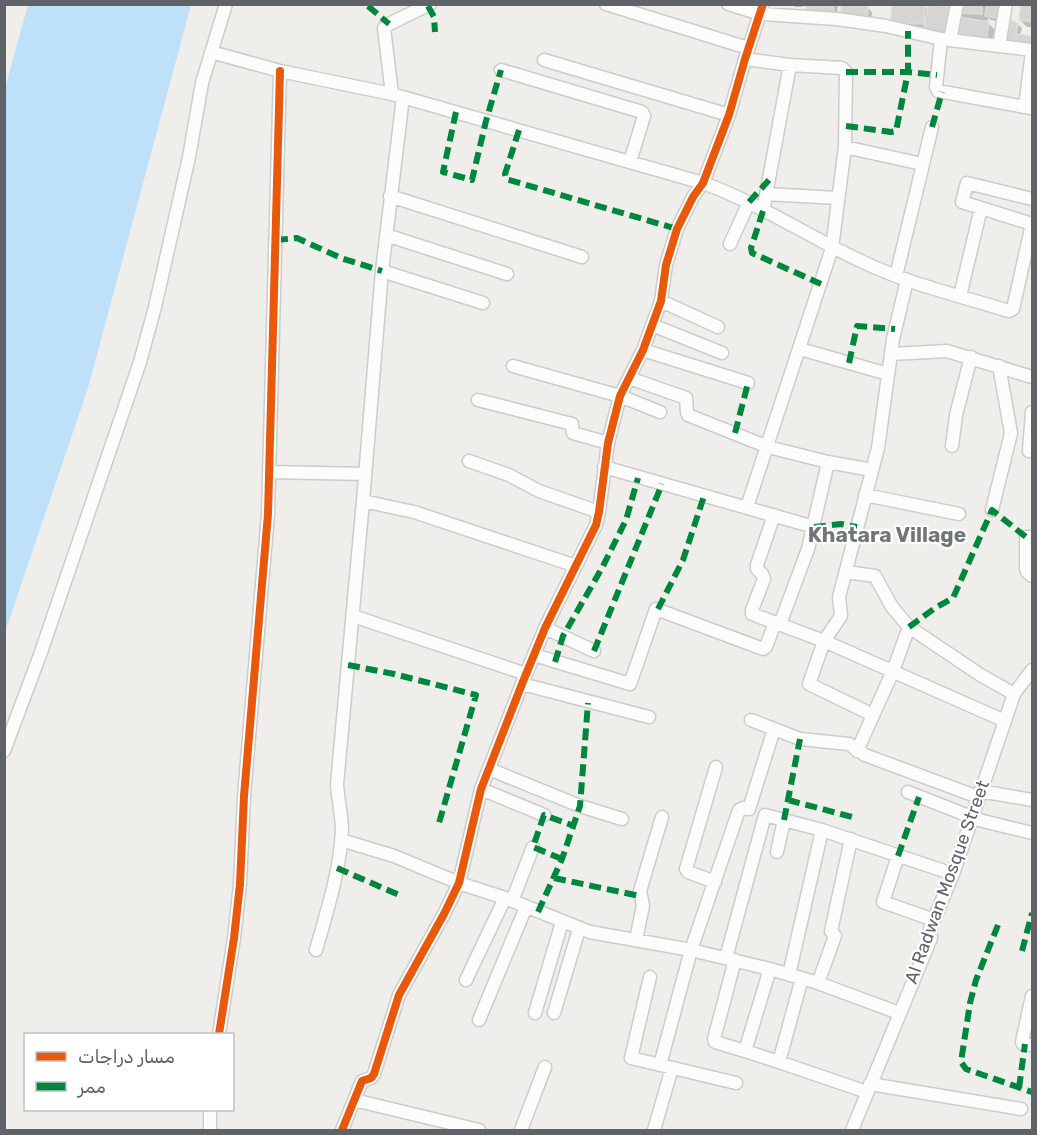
<svg xmlns="http://www.w3.org/2000/svg" width="1037" height="1135" font-family="Rubik,Cairo,sans-serif">
<rect width="100%" height="100%" fill="#efeeea"/>
<!-- water -->
<path fill="#bfe0f9" d="M28,5H191L88,388L5,632L4,92Z"/>
<!-- shadow -->
<path fill="#0003" fill-rule="evenodd" d="M793,4H802V7H795Z
M808,4H835L838,7L836,19Z
M894,4L924,6L929,11L945,8L942,4H1009L1007,22L1017,24L1022,28L1020,36L1030,37L1032,39V51L1008,48L1007,23L991,20L988,18V21L985,20L995,30L992,48L900,29ZM950,6H960L958,14ZM960,14L966,20L959,19Z
M1012,4H1032V27H1027L1020,20L1022,7Z
M867,7L872,12L871,24L847,21Z"/>
<!-- building -->
<path fill="#d6d5d3" stroke="#deddd9" stroke-width="1.5" d="M807,4H834L833,15H805Z
M841,4L868,6L867,21L841,17Z
M892,4L925,5L924,24L891,23Z
M959,4H982V14L957,13Z
M987,4H1005L1003,19L985,16Z
M1021,4H1032V22L1019,20Z
M928,5L953,7L948,34L924,29Z
M957,17L989,22L986,42L953,38Z
M1006,20L1018,23L1016,34L1031,36L1029,47L1002,44Z"/>
<g fill="none" stroke-linecap="round" stroke-linejoin="round">
<!-- minor casing -->
<g stroke="#cbcccc" stroke-width="15">
<path id="minor" d="M606,4L748,48
M728,4L761,14L837,19L886,26L941,39L999,46
M1006,4L999,46L1032,50
M941,39L936,87L938,91L1025,107
M950,40L957,4
M211,52L280,71L392,94L703,183C759,203 809,237 863,262C909,284 960,296 1009,311L1013,309L1032,224
M745,59L790,65L842,68L846,72L845,147L832,248L747,507
M544,60L729,115
M501,70L642,112L644,116L630,162
M392,94L384,28L389,24L430,4
M1031,108L1025,107L1032,52
M845,147L922,164
M766,194L838,198
M390,196L582,257
M981,208L962,202L967,183L1032,199
M763,211L790,65
M386,235L507,274
M730,244L749,202
M382,271L483,303
M896,276L932,127
M960,296L981,208L1032,224
M661,301L718,327
M652,325L722,353
M800,349L888,374
M643,350L748,383
M892,354L947,351L1032,377
M513,366L620,396L660,412
M629,378L686,398L687,412L688,415L768,447L828,462L872,470
M478,400L572,424L573,433L608,443
M952,446L956,415L971,357
M1029,451L1032,412
M469,461L509,475L539,491L599,512
M604,467L814,527
M270,472L365,474
M865,495L959,514
M363,501L414,512L576,566
M992,510L1011,433L999,366
M774,515L757,565V569L762,574L764,579L752,610V614L824,641L1005,721
M1032,537H1026V568L1027,572L1032,576
M846,572L875,576L892,607L909,627L979,674L1014,694
M353,616L526,674
M780,624L808,549L828,462
M545,628L594,651
M534,655L630,684L656,609L763,649L766,647L775,622
M522,684L649,717
M873,715L809,684L824,641L841,616L839,597L878,448L893,339L907,280
M751,720L800,739L849,744L865,755L978,797
M4,751L40,655L140,362L155,307L189,157L202,83L226,4
M857,751L893,671L909,627
M489,769L580,806L622,819
M481,789L544,815
M980,791L1032,800
M908,792L979,820L1032,833
M341,840L394,856L459,883L505,898L590,932L691,950L770,969
M777,852L784,820
M898,856L883,902L934,920
M715,882L688,872L686,869L716,767
M512,901L533,847
M636,939L643,906L640,891L662,817
M316,950C327,911 340,871 342,831C342,816 338,800 337,784L363,501L382,271L403,97
M726,958L765,815L822,830
M735,960L714,1039L715,1042L745,1051
M789,975L822,830L953,874
M650,977L631,1058L736,1083
M802,978L779,1062L745,1051L770,969L818,983L835,936L831,931L851,839
M466,980L505,898
M818,983L899,1013
M1032,996L1022,1042L1023,1044L1032,1045
M535,1013L562,922
M554,1013L579,929
M479,1020L526,907
M219,1034L234,938L240,884L244,796L268,514L280,71
M779,1062L867,1092
M660,1065L691,950L739,810L743,808L749,809L774,729
M870,1084L1021,1109
M354,1100L479,1130
M210,1130V1110
M342,1130L362,1081L371,1078L374,1074L399,995L444,914L459,883L481,789L522,684L545,628L596,525L599,512L608,443L620,396L643,350L661,301L666,265L677,229L693,197L703,183L729,115L745,59L763,4
M521,1130L545,1067
M654,1130L672,1068
M852,1130L931,938L930,929L953,874L1014,694L1032,670"/>
</g>
<!-- minor -->
<use href="#minor" stroke="#fdfcfc" stroke-width="12"/>
<!-- quiet -->
<path stroke="#00873e" stroke-width="6" stroke-dasharray="12 6" stroke-linecap="butt" d="M368,6L389,24
M428,6L434,17L435,32
M846,72H908L937,75
M456,112L443,172L472,180L486,121L501,70
M846,126L891,132L896,131L908,72V31
M932,127L942,92
M519,130L505,174L506,179L677,229
M749,202L769,180
M763,211L751,248L752,253L821,284
M276,240L297,238L341,258L382,271
M849,363L857,326L895,329
M735,433L748,383
M814,527L841,524L857,527
M658,609L683,560L704,496
M909,627L935,608L953,598L992,510L1026,537
M594,651L662,484
M555,662L563,636L602,568L626,520L638,478
M348,665L394,674L476,695L439,823
M788,800L856,818
M784,820L800,739
M898,856L919,797
M562,859L533,847L544,815L574,826
M337,868L399,895
M554,878L640,896
M538,912L562,859L580,806L588,703
M998,925L976,980L970,1003L961,1062L966,1069L1032,1092
M1022,951L1032,913
M1019,1088L1025,1044"/>
<!-- cycleway casing -->
<g stroke="#fff" stroke-width="11">
<path id="cycleway" d="M219,1034L234,938L240,884L244,796L268,514L280,71
M342,1130L362,1081L371,1078L374,1074L399,995L444,914L459,883L481,789L522,684L545,628L596,525L599,512L608,443L620,396L643,350L661,301L666,265L677,229L693,197L703,183L729,115L745,59L763,4"/>
</g>
<!-- cycleway -->
<use href="#cycleway" stroke="#e8590c" stroke-width="8"/>
</g>
<g text-anchor="middle" stroke-width="4.5" stroke-linejoin="round" paint-order="stroke">
<!-- street labels -->
<g font-size="18" fill="#5f6368" stroke="#fff">
<text transform="translate(947 882) rotate(-70)" y="6">Al Radwan Mosque Street</text>
</g>
<!-- quarter labels -->
<g font-size="21" font-weight="bold" fill="#70757a" stroke="#fff">
<text x="887" y="542">Khatara Village</text>
</g>
</g>
<!-- border -->
<rect width="1037" height="1135" fill="none" stroke="#5f6368" stroke-width="12"/>
<!-- legend -->
<rect x="24" y="1033" width="210" height="78" fill="#ffffff" stroke="#bfc1c3" stroke-width="1.5"/>
<rect x="36" y="1052" width="30" height="9" fill="#e8590c" stroke="#bfc1c3" stroke-width="1.5"/>
<text x="78" y="1063" font-size="18" fill="#5f6368">مسار دراجات</text>
<rect x="36" y="1082" width="30" height="9" fill="#00873e" stroke="#bfc1c3" stroke-width="1.5"/>
<text x="78" y="1093" font-size="18" fill="#5f6368">ممر</text>
</svg>
